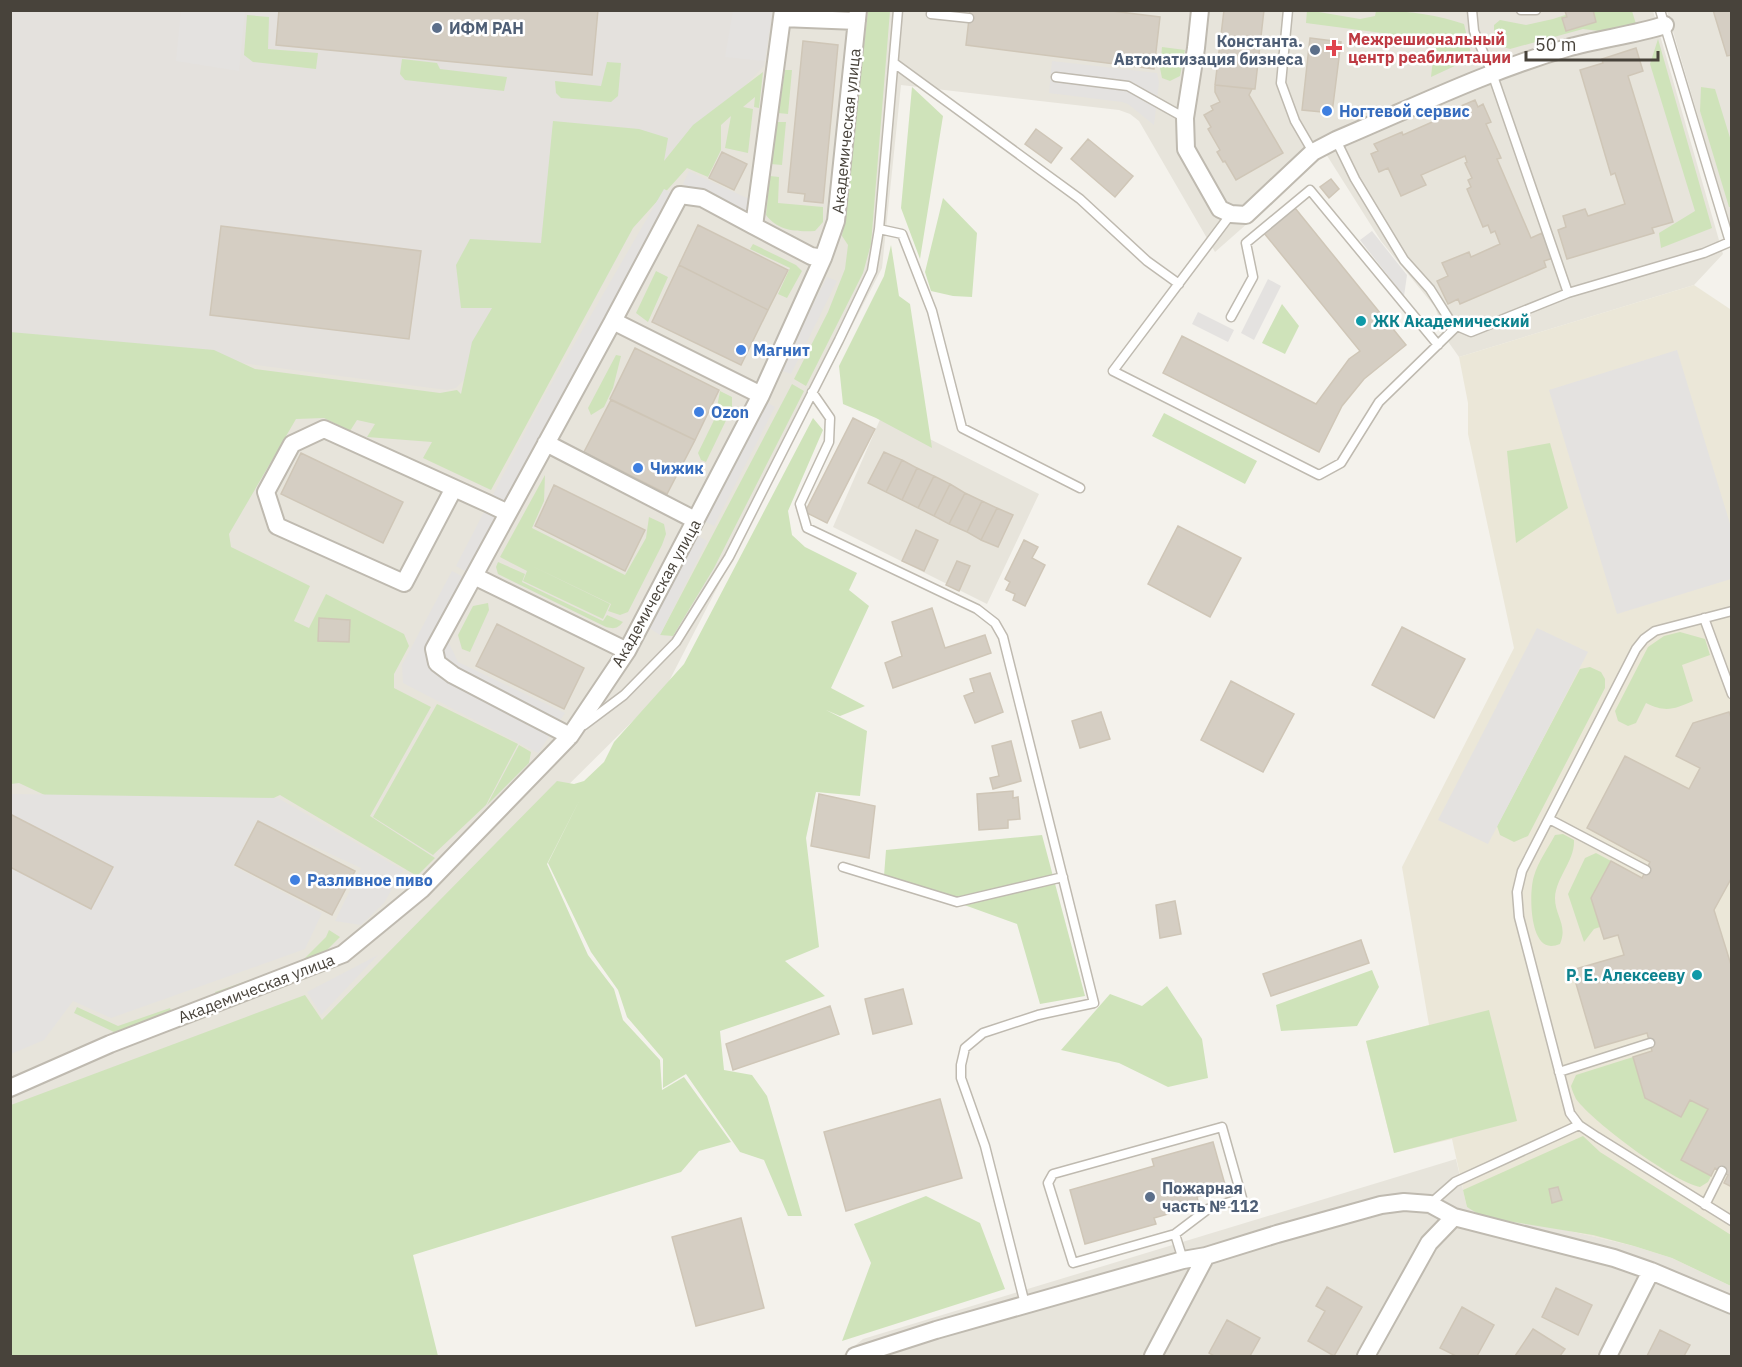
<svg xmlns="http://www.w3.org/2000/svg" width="1742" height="1367" font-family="'IBM Plex Sans',sans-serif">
<rect width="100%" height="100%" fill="#f4f2ec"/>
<!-- residential -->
<path fill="#e7e4db" d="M10,11H1653L1723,254L1694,285L1459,357L1447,340L1435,307L1381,241L1326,154L1215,252L1139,121L1130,114L1119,110L901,85L882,268L665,689L286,1065L11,1130Z
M1667,11H1731V229Z
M882,415L1039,494L987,604L833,527Z
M1456,1159L1467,1207L1634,1246L1672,1258L1731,1286V1356H842L863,1339Z"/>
<!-- industrial -->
<path fill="#e4e1dd" d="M11,11H773L764,66L456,388L447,390L11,333Z"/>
<!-- education -->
<path fill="#ebe7d8" d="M1694,285L1730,309L1732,316L1731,1286L1672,1258L1634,1246L1467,1207L1452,1139L1394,1153L1366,1041L1429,1025L1402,867L1514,648L1468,434V403L1459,357Z"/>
<!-- green -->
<path fill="#cfe3ba" d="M1307,10L1360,19L1375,16L1376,11C1405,10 1436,15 1464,24L1472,58L1431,77L1435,40L1306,23Z
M868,11H890L871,244L863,273L806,386L794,379L828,312L845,269L848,245L842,236Z
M1577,11H1632L1636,24L1607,32L1583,29L1510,49L1497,45L1494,34V25L1500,20L1526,25L1553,19Z
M247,15L269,17L268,49L318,53L316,69L253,62L244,55Z
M1658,39L1712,228L1661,248L1659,233L1695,211L1650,64Z
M1162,47L1185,50L1180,76L1170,81L1162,78L1160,68Z
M402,59L437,63L440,69L507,77L504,91L405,80L400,74Z
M607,62L621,63L618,96L611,102L561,98L556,93L555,81L601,86Z
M785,70H792L788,114L778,113Z
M763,72L759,108L754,107L755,97L743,107L753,109L748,153L725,148L731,116L721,125V150L708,177L687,168L633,228L491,490L423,458L432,442L367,437L375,424L357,420L350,431L324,418L296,419L229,534L231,547L310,586L294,621L309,628L326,594L404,634L409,646L394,674V688L431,707L370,816L435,858L417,876L280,795L246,811L51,798L19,783L11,784L10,332L214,350L255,369L440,393L457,390L461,394L472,342L492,308H461L456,265L470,239L541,243L553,121L639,129L668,138L664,161L693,125Z
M912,87L943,116L920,259L901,208Z
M1701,87L1715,89L1731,141V207H1729L1700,111Z
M776,122H786L782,165L771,164Z
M770,176L779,177L778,203L823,207V222L815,231C797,232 778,231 766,215Z
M943,198L977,233L972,297L953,296L931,291L925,272Z
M753,244L796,265L802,271L787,298L778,294L790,268L750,249Z
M891,245L899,296L910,304L932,448L876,418L843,404L839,366L884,276Z
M656,271L668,277L648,322L636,313Z
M1282,304L1299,326L1285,354L1262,343Z
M616,355L621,356L613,388L604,407L591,415L588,408Z
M792,384L804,391L714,568L673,636L660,635Z
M720,391L732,397V408L706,462L701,460L698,453L715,418Z
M1164,413L1257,461L1245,484L1152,436Z
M813,418L823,430L788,511L792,535L805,547L857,573L849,590L869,606L831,688L865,706L840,716L826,710L867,731L860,796L816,792L806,838L819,947L785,961L825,996L720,1031L724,1070L752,1075L767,1096L802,1216H788L764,1160L740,1152L686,1074L663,1088V1059L627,1017L618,990L591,952L548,863L579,801L547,864L588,955L614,989L623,1020L660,1060L662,1090L684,1077L731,1142L699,1151L681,1172L413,1255L438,1356H11V1105L305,995L322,1020L557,781L574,784L584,781L604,762L614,742L684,664Z
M1550,443L1568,508L1516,543L1507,451Z
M545,475L544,501L532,528L625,575L646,538L649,517L664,524L666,534L662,545L628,612L620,615L608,611L611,604L530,565L610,604L603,619L523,581L527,571L500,557Z
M498,562L525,574L522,582L603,621L607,615L623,622C617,629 614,629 606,627L498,574L496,567Z
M488,603L489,610L470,652L462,649L458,635L473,606Z
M1680,632L1705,639L1710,655L1682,665L1693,701C1674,709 1666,713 1646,703L1636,723L1628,726L1618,721L1615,711L1648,647L1664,636Z
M1590,667L1601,672L1605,679V688L1528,836L1514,842L1500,835L1497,826L1580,669Z
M437,704L518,744L486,805L433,855L373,817Z
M519,745L531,752L529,763L487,805Z
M1563,834L1574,840C1575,861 1556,877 1555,898C1555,916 1568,925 1560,944C1557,945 1554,946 1551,946C1529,946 1529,891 1534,876C1538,862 1548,848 1555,835Z
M1042,835L1085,996L1040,1004L1017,924L884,876L886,850Z
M1596,853L1611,861L1591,898L1600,927L1594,929L1584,942L1568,894L1585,858Z
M329,930L340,937L315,962L217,997L215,992L301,962L326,937Z
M1372,970L1379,987L1357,1026L1281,1031L1276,1005Z
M1167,986L1202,1039L1208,1078L1168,1087L1119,1063L1061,1050L1110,994L1142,1006Z
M77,1007L118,1026L170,1008L172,1013L116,1033L74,1013Z
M1489,1010L1517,1121L1394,1153L1366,1041Z
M1633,1057L1645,1098L1681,1117L1690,1100L1708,1109L1681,1160L1711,1176L1708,1182L1700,1187C1672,1181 1594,1123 1576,1099C1574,1095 1572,1090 1571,1086L1576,1075Z
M1583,1136L1600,1152L1731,1235V1286L1672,1258L1634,1246L1593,1235L1483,1217L1467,1207L1463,1190Z
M926,1196L980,1223L1005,1289L842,1341L871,1263L854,1224Z"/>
<!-- parking -->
<path fill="#e4e2e0" d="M181,11H245L239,71L176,61Z
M733,11H772L765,61L725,57Z
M1052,61L1157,73L1159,82L1154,125L1128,104L1122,102L1049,93Z
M689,171L751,200L748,217L683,184Z
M664,189L676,195L474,576L456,566L543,398Z
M1372,231L1407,275L1404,296L1360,240Z
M827,277L837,281L791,374L780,370Z
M1268,279L1281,286L1254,340L1241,333Z
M1198,312L1234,330L1228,342L1192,324Z
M1677,350L1731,527V579L1617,614L1549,390Z
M765,401L775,407L714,526L704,521Z
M698,536L707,541L660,635L649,628Z
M452,571L477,584L446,637L458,662L565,713L538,753L403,683L402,665Z
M1537,628L1588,652L1488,844L1438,820Z
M11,794L278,798L403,870L384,903L361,925L335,921L361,868L257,820L233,866L322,913L305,949L111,1018L73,1001L44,1040L11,1054L10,867L91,909L113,867L11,814Z
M378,955L321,1015L307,992Z"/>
<!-- building -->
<path fill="#d5cec3" stroke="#cfc6b7" stroke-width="1.5" d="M279,10H598L592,75L276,45Z
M970,10H1104L1160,17L1154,69L966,45Z
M1224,10H1264L1255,89L1215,85Z
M1593,10L1596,22L1566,31L1562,18L1567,17L1565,11Z
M1713,10H1732V55L1727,56Z
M1310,38L1341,42L1332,113L1302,110Z
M803,41L838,45L823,203L804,201L805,194L788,192Z
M1636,48L1643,71L1628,76L1673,222L1652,228L1654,233L1567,259L1558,230L1566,227L1563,216L1585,209L1588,216L1625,204L1615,173L1611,175L1580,70L1603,63L1602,59Z
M1215,85L1252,89L1249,95L1283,153L1236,180L1225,161L1223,162L1217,152L1220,150L1208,129L1211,127L1204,115L1213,110L1211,106L1220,102L1215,92Z
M1475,100L1478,107L1483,104L1491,122L1486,124L1501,158L1497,159L1531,238L1542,233L1553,258L1544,261L1546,267L1530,274L1460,304L1458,299L1448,304L1437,281L1448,276L1442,263L1469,252L1471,257L1500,244L1495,231L1491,233L1488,225L1483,227L1467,189L1471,187L1468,180L1472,178L1465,163L1467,162L1465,156L1421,175L1426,185L1401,196L1388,168L1379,172L1371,154L1378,151L1374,144L1402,132L1403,135L1448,115L1447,112Z
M1036,129L1062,148L1051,163L1025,144Z
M1088,139L1133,176L1115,197L1071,159Z
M722,152L747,164L734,190L709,178Z
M1331,179L1339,189L1329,198L1320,187Z
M1295,208L1406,345L1364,379L1342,406L1319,452L1163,373L1182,336L1316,404L1349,359L1360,351L1264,233Z
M698,225L788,270L768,310L679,265Z
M221,226L421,251L409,339L210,315Z
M679,265L768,310L741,365L652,322Z
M635,348L719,390L695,440L610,399Z
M611,400L695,440L667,494L584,452Z
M853,418L875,429L827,523L805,512Z
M884,452L902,460L886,492L868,483Z
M301,453L403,502L383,543L281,494Z
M902,460L917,468L902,500L886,492Z
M917,468L934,476L918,508L902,500Z
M934,476L950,484L934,516L918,508Z
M950,484L965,493L949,524L934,516Z
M554,485L645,530L625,571L535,526Z
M965,493L982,501L967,532L949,524Z
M982,501L997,508L981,540L967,532Z
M997,508L1013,515L998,547L981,540Z
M1178,526L1241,558L1210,617L1148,584Z
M916,530L938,540L924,571L902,561Z
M1024,540L1038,547L1032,558L1045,565L1025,606L1013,600L1015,594L1006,590L1010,582L1005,579Z
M957,561L970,566L959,591L946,585Z
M932,608L945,648L985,635L991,653L893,688L885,663L902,656L892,622Z
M319,618L350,620L349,642L318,641Z
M497,624L584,668L564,709L476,666Z
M1402,627L1465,659L1434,718L1372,685Z
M990,673L1003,712L975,723L964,696L974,692L970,679Z
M1231,681L1294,714L1263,772L1201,740Z
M1101,712L1110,739L1080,748L1072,721Z
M1729,712L1732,720V877L1714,910L1732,968V1187L1724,1183L1728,1175L1715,1168L1711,1176L1681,1160L1708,1109L1690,1100L1681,1117L1645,1098L1633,1057L1652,1051L1647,1033L1595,1048L1572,970L1624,955L1618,935L1604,939L1591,898L1611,861L1642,878L1650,862L1587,828L1625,756L1689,789L1700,768L1676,756L1693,723Z
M1011,741L1021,781L993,789L990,778L999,776L992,746Z
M1013,791V798L1018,797L1020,819L1008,820V828L979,830L977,794Z
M819,794L875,806L869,858L811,846Z
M10,814L113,867L91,909L10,867Z
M258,821L355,871L332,915L235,865Z
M1175,901L1181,934L1160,938L1156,905Z
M1361,940L1369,963L1271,996L1263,974Z
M903,989L912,1024L873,1034L865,999Z
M830,1006L839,1034L733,1070L726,1044Z
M940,1099L962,1178L846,1211L824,1132Z
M1213,1142L1226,1188L1197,1197L1199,1205L1154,1218L1156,1224L1085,1244L1070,1190L1154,1166L1152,1159Z
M1558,1187L1562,1200L1552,1203L1549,1189Z
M741,1218L764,1308L696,1326L672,1237Z
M1327,1287L1362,1307L1334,1356L1308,1341L1325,1311L1316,1306Z
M1556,1288L1592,1305L1578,1335L1542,1317Z
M1462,1307L1494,1325L1477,1356H1456L1440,1348Z
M1227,1320L1260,1338L1250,1356H1214L1209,1353Z
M1533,1329L1565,1349L1560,1356H1515Z
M1660,1330L1690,1345L1684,1356H1647Z"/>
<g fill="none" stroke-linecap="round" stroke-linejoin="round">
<!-- service casing -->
<g stroke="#bfbab0" stroke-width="11">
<path id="service" d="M932,10L931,14L969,18
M1288,10L1281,83L1295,121L1313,152
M1472,10L1474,31L1492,73L1568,293
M1521,10H1536
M1660,10L1730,242
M894,63L1080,199L1147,261L1179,284
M1056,77L1128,86L1185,118
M1336,140L1355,179L1404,260L1430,289L1449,319L1457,326L1471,332L1568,293L1704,253L1732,241
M1231,214L1113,371L1319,475L1341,463L1379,402L1457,326
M879,229L902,234L932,311L962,428L1080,488
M1231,317L1253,277L1246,243L1310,190L1438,345
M812,392L830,418L829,442L800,504L807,528L977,609L995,623L1003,637L1094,1003L1038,1015L983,1033L965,1048L961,1065V1078L985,1146L1025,1304
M1732,611L1655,631L1644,639L1636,649L1522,871L1517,892L1519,917L1570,1113L1579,1125L1597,1137L1732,1221
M1704,618L1732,694
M584,725L624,695L676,642L729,557L839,340L872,271L879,229L898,10
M1549,819L1646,870
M843,867L957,902L1063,877
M1559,1072L1650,1043
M1222,1127L1242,1198L1208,1209L1175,1234L1073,1263L1048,1183L1053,1174Z
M1430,1204L1455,1182L1579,1125
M1705,1205L1722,1171
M1175,1234L1183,1260"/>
</g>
<!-- minor casing -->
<g stroke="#bfbab0" stroke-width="20">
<path id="minor" d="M783,10L754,226L811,256L823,258
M1200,10L1196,48L1185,118L1186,149L1220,209L1231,214L1246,215L1313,152L1336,140C1412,108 1487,71 1567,48C1599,39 1633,35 1665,25
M782,18L857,21
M613,321L680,195L702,198L754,226
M546,443L695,520
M454,488L404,583L277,526L266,492L292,444L324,429L487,503L508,513
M474,576L627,651
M570,736L453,675L437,663L434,649L613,321L761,395
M10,1088L110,1044L343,954L422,889L570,736L627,651L761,395L823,258L836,221L858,10
M855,1356L936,1330L1183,1260L1206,1256L1277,1234L1381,1205L1404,1202L1430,1204L1454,1217L1614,1258L1651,1271L1732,1305
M1153,1356L1206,1256
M1366,1356L1429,1243L1454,1217
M1608,1356L1651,1271"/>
</g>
<!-- service -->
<use href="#service" stroke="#fff" stroke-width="8"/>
<!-- minor -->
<use href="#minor" stroke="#fff" stroke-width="16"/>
</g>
<!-- markers -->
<g fill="#5c6f8a" stroke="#fff" stroke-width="2">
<circle cx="437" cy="28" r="6"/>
<circle cx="1315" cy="50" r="6"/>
<circle cx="1150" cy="1197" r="6"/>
</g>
<path fill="#e0444e" stroke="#fff" stroke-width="2" d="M1331 39h6v6h6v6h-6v6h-6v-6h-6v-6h6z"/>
<g fill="#3f7fe0" stroke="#fff" stroke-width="2">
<circle cx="1327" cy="111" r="6"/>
<circle cx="741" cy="350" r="6"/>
<circle cx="699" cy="412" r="6"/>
<circle cx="638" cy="468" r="6"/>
<circle cx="295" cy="880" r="6"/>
</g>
<g fill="#0f9aa8" stroke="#fff" stroke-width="2">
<circle cx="1361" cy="321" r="6"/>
<circle cx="1697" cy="975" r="6"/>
</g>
<g text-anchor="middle" stroke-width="5" stroke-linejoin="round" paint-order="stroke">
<!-- service labels -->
<g font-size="16" font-weight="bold" fill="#4e5e75" stroke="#fff" text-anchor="start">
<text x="449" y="34">ИФМ РАН</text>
<text x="1303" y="47" text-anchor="end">Константа.<tspan x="1303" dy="18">Автоматизация бизнеса</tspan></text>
<text x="1162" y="1194">Пожарная<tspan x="1162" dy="18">часть № 112</tspan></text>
</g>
<!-- health labels -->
<g font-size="16" font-weight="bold" fill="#be3a42" stroke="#fff" text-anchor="start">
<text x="1348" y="45">Межрешиональный<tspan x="1348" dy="18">центр реабилитации</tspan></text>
</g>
<!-- shop labels -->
<g font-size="16" font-weight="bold" fill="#366cbe" stroke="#fff" text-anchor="start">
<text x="1339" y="117">Ногтевой сервис</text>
<text x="753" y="356">Магнит</text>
<text x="711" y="418">Ozon</text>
<text x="650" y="474">Чижик</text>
<text x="307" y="886">Разливное пиво</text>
</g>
<!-- street labels -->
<g font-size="16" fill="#48433b" stroke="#fff">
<text transform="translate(846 131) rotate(-84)" y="6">Академическая улица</text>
<text transform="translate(656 593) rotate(-61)" y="6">Академическая улица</text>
<text transform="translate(256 988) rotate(-21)" y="6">Академическая улица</text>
</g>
<!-- culture labels -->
<g font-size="16" font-weight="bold" fill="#0d838f" stroke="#fff" text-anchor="start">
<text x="1373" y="327">ЖК Академический</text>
<text x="1685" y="981" text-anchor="end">Р. Е. Алексееву</text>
</g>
</g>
<!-- border -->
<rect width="1742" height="1367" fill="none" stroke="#48433b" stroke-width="24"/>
<!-- scale -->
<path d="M1526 51v9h132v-9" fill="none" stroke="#48433b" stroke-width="3"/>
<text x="1535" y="51" font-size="18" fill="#48433b" stroke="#ffffff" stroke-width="4.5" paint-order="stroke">50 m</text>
</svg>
